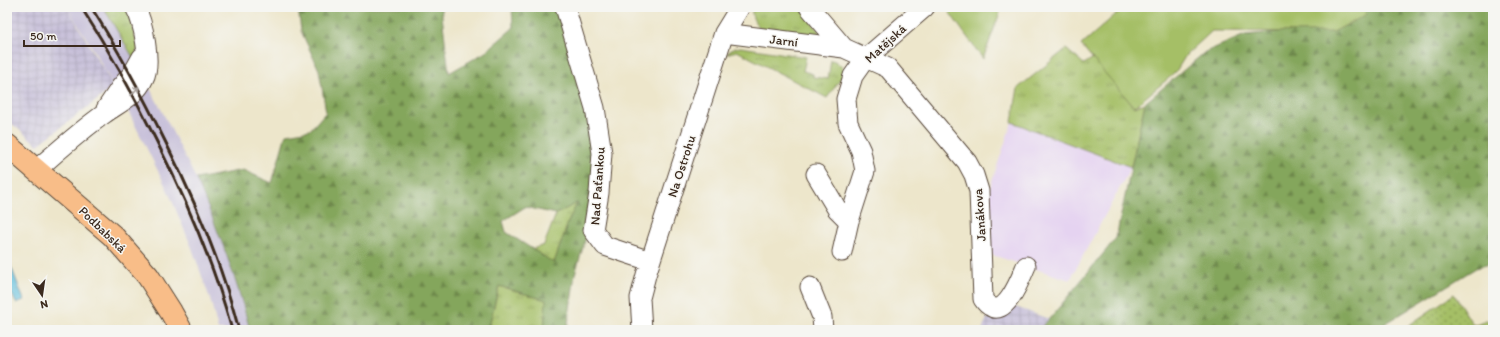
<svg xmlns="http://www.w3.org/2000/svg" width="1500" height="337" font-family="Itim,sans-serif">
<defs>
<pattern id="industrial-grid" width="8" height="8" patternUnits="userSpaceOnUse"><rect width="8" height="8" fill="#c7c0d9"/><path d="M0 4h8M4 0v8" fill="none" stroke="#aca5ba"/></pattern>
<pattern id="grass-tufts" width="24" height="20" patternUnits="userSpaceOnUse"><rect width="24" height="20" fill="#a5bf66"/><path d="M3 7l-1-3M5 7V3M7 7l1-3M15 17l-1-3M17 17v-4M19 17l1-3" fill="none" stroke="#889b53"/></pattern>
<pattern id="forest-firs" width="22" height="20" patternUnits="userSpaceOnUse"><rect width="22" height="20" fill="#84a65b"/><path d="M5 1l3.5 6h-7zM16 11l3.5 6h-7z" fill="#6d874b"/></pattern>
<pattern id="garden-dots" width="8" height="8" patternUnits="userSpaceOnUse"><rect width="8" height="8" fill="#a5bf66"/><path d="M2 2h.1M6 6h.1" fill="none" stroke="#889b53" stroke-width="1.8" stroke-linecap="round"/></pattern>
<pattern id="water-ripples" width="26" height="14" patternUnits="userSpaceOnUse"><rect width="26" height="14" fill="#5ebedc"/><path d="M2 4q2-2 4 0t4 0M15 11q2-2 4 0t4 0" fill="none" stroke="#4f9bb2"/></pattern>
</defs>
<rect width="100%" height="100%" fill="#f6f6f2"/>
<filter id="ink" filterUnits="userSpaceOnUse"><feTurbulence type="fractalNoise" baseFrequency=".025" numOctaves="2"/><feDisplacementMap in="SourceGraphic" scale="8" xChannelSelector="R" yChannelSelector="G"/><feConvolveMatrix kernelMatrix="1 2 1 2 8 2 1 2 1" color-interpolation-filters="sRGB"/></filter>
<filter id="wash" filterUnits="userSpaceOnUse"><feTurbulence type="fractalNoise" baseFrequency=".012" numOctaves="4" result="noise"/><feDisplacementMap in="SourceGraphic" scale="16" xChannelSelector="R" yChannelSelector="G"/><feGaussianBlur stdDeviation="0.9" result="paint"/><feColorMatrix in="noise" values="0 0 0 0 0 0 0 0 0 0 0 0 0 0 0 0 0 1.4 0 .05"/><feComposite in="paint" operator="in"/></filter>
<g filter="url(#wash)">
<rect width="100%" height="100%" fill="#ede6cb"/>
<!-- built -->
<path fill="#e5d3f1" d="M1012,122L1131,167L1070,280L989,254L986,199Z"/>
<!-- industrial -->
<path fill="url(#industrial-grid)" d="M7,7H67L114,87L38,145L7,120Z
M1013,306L1049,319L1039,330H982L987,318L1004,317Z"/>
<!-- railway -->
<path fill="#c7c0d9" d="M67,7H103L120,34L158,103L196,179L221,237L241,293L250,330H218L211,302L192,248L168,191L131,117L93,49Z"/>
<!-- grass -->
<path fill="url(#grass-tufts)" stroke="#707442" d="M103,7H128L138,48L134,59Z
M752,7H801L820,33L817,37L762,29C754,24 751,16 752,7Z
M741,47L806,57L803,71L813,74V77L828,79L831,60L835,61L843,68L844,74L827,98L737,51L726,54L734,48Z
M1066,49L1084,64L1093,58L1134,107L1145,103L1131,167L1012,122L1018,88Z
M578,202L569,220L554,263L532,249L544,245L556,214Z
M499,286L547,300L544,330H488Z"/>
<!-- forest -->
<path fill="url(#forest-firs)" stroke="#60683c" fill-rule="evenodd" d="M298,7H441L449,73L484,53L513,28L512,7H556L573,61L597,155L593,214L575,274L567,330H544L546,300L499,286L488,330H250C236,277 218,229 196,179L243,170L272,183L286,134L310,130L326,112L319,70L301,31ZM577,203L569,220L554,263L506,232L503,221L525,207L556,214Z
M1355,7H1493V263L1476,268L1375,330H1039L1056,311L1116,238L1145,103L1205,52L1245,35L1299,30Z"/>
<!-- park -->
<path fill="#a5bf66" stroke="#707442" d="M949,7H1002L983,59L947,9Z
M1124,7H1360L1367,14L1333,32L1212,31L1186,55L1175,73L1134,107L1081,45Z"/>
<!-- garden -->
<path fill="url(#garden-dots)" stroke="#707442" d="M1454,294L1473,325L1486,320L1493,322V330H1402Z"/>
<!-- water -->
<path fill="url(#water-ripples)" stroke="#4c747d" d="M7,256L24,300L16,303L7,283Z"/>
</g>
<g filter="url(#ink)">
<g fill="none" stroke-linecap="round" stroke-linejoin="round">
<!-- minor casing -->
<g stroke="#564638" stroke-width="21">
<path id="minor" d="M565,7L595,108L602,153L599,193L593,230L605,246L650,261
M809,7L844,48
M724,33L844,48L888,68L967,162L974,175L979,191L983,299C985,302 987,305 990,306C1006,318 1021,277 1026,266
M106,109L120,88L133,73L142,57
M36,170C58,151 80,131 104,114C119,103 136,96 144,78C152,63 143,21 135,7
M816,174L837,209L849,221
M842,252L849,221L865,171L861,151L848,123L846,99L853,76L865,59L925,7
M810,287L822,317L823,330
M642,330L640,298L646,275L724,33L740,7"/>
</g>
<!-- major casing -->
<g stroke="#564638" stroke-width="24">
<path id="major" d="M7,145L113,236L148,276L171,312L181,330"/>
</g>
<!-- minor -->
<use href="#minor" stroke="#fff" stroke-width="19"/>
<!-- major -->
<use href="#major" stroke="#f8bd88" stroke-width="22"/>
<!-- rail -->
<path stroke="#3b2a1e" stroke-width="3" d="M81,7C109,50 134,95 157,142C187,202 214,264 232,330
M91,7C119,51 143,96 166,143C196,203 222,265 239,330"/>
</g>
<!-- one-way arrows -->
<defs><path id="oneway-shaft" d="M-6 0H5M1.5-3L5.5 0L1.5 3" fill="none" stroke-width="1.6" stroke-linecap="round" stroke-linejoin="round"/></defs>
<use stroke="#a79f9a" href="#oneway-shaft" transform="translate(135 91) rotate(-48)"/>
</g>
<g text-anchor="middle" stroke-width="3" stroke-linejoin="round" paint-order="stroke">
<!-- street labels -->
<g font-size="13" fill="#3b2a1e" stroke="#f6f6f2">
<text transform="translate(784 40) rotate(7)" y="5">Jarní</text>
<text transform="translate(885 43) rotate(-42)" y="5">Matějská</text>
<text transform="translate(681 166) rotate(-72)" y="5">Na Ostrohu</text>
<text transform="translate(597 186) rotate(-86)" y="5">Nad Paťankou</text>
<text transform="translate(979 215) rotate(-94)" y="5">Janákova</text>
<text transform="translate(103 229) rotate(44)" y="5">Podbabská</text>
</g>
</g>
<!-- margin -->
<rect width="1500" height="337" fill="none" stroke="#f6f6f2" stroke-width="24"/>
<!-- north arrow -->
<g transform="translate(42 295) rotate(167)" stroke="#f6f6f2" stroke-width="3" paint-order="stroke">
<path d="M0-3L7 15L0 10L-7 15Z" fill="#3b2a1e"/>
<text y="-6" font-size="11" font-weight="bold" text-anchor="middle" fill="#3b2a1e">N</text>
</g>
<!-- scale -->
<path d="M24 40v6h96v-6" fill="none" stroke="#3b2a1e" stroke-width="2"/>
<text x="30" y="40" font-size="12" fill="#3b2a1e" stroke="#f6f6f2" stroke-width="3" paint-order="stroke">50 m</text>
</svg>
